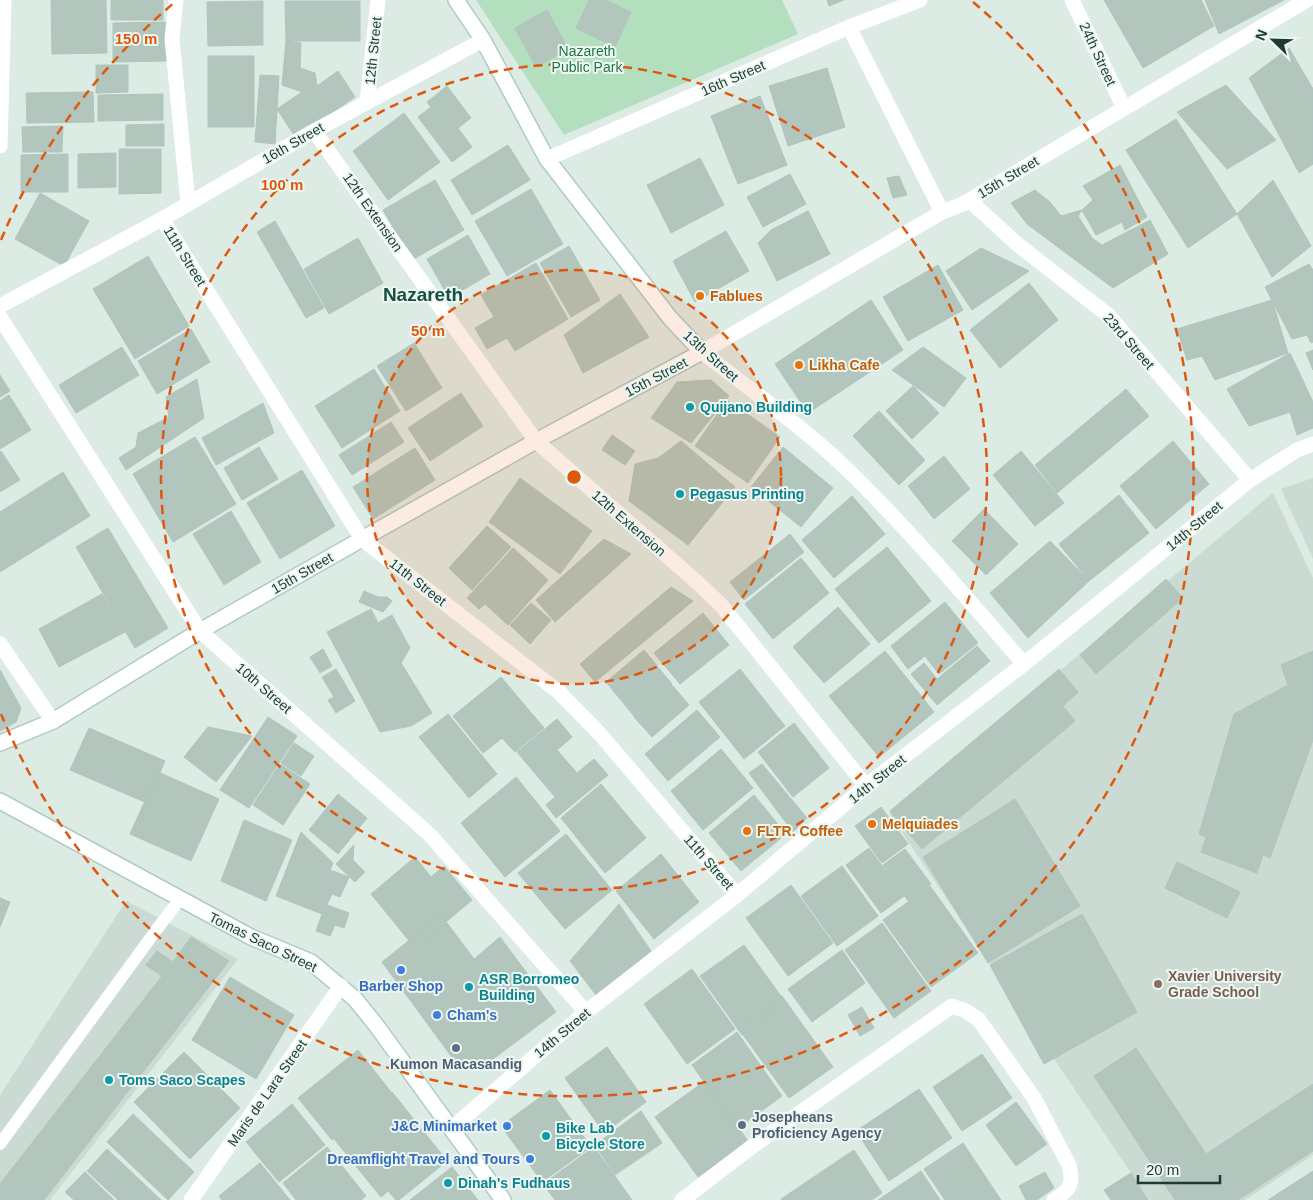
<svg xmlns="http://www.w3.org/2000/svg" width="1313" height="1200" font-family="Helvetica,sans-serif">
<rect width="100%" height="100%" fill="#ddebe5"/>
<!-- built -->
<path fill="#cbdbd3" d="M1313,478V559L1281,489Z
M1273,493L1313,578V1155L1245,1200H1149L889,813Z
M126,901L238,959L50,1200H0V1095Z"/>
<!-- green -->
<path fill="#b3dfbf" d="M476,0H782L798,34L564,135Z"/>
<!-- building -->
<path fill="#b2c6bd" stroke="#afc5bc" d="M51,0H106L107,53L52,54Z
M111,0H163V20H111Z
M589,0H606L631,12L615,47L576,28Z
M827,0H844L829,6Z
M1104,0H1201L1214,26L1143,68Z
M1205,0H1284L1219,34Z
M263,1V45L208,46L207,2Z
M285,1H360V41H286Z
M547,10L568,49L536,67L515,28Z
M169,22V61L113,62V23Z
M286,41L301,43L300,68L315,73L317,86L338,71L355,97L296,138L277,109L302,92L282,85Z
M1289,48L1313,89V164L1299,173L1249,78Z
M208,56H254V127H208Z
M96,65H128V92L96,93Z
M827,68L845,127L788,146L769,86Z
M260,75L279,76L275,144L255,142Z
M1226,85L1276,140L1227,169L1177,112Z
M447,86L471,118L458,128L472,147L452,162L418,117L431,107L427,102Z
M93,92L94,122L27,123L26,93Z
M163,94V120L98,121V95Z
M760,96L787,165L738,184L711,116Z
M404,113L440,162L388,200L353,151Z
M1176,119L1237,214L1188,248L1126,150Z
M164,124V146H126V125Z
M63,126L62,152H23L22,127Z
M508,145L530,180L472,215L451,180Z
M119,149H161V193L119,194Z
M116,153V187L78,188V154Z
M68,154V192H21V155Z
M700,158L724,205L671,233L647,185Z
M1120,165L1147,217L1125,230L1122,222L1096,235L1082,210L1093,200L1083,186Z
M790,174L806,204L763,227L747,197Z
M899,176L907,195L893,198L887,178Z
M435,180L464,230L412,260L383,210Z
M1273,180L1311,246L1272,277L1237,214Z
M531,189L563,244L507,276L475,221Z
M1035,190L1050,202L1061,216L1082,210L1078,216L1092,238L1102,245L1150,220L1168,254L1113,288L1027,224L1011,203Z
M40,193L89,221L64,266L15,239Z
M808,211L830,254L777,281L758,243L771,230Z
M275,221L324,308L306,318L257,232Z
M726,231L749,271L695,302L673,261Z
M468,235L490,274L449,298L427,259Z
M358,238L383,283L329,314L304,269Z
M569,246L600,300L571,317L540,263Z
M981,248L1029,271L972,310L946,271Z
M148,256L189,326L135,359L93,289Z
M536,263L568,319L515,351L507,338L487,349L475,328L494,317L481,295Z
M1309,264L1313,270V342L1311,343L1307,335L1292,339L1265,287Z
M938,265L963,310L908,341L883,297Z
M1029,283L1058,320L1000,368L970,330Z
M620,294L649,337L583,373L564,335Z
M871,300L903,350L808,413L775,364Z
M1272,300L1288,353L1215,380L1202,356L1187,360L1177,329Z
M191,329L210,362L157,394L138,361Z
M414,343L442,388L406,411L377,366Z
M122,347L139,375L76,413L59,385Z
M923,347L966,378L944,407L892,370Z
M1313,350V370L1306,353Z
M1290,353L1313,402V428L1297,435L1290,412L1249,426L1227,389Z
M374,369L400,411L342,448L315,406Z
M0,375L10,391L0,397Z
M197,379L204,418L126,470L119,458L136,447L138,433L169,417L166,397Z
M711,380L729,396L691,443L651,418L677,382Z
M913,386L939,413L912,439L886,411Z
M1126,389L1149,416L1057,493L1035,465Z
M461,393L483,426L430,461L408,428Z
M9,395L31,430L0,449V401Z
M727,400L780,437L748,483L695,446Z
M263,403L274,433L216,465L202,438Z
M879,411L925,460L899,485L853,436Z
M391,422L404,442L352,475L339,455Z
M612,435L635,451L625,465L602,450Z
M195,437L236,504L173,542L133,474Z
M681,441L735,487L688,545L629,501L635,464L658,458Z
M1173,441L1209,484L1156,529L1120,486Z
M259,447L278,479L242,500L224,468Z
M783,447L833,488L801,527L751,487Z
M415,448L435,480L373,519L353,487Z
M1,451L20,480L0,492V452Z
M1021,451L1064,503L1035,526L993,475Z
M944,456L970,489L934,519L908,486Z
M302,470L335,526L280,559L247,503Z
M63,472L90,516L0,572V512Z
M520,478L592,531L560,574L489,522Z
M1119,495L1149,533L1089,581L1059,544Z
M852,496L885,534L834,578L802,540Z
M984,509L1018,544L986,575L952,541Z
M231,511L261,562L224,585L193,534Z
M487,526L511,547L472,590L449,568Z
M108,528L168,628L135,648L76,547Z
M790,534L804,552L744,600L730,582Z
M604,539L631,554L555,622L536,600Z
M1050,541L1089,581L1028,638L990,593Z
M887,547L931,601L879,643L835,589Z
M513,548L548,580L508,625L485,604L479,609L467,598Z
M801,558L829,593L773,639L745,604Z
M1166,579L1183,598L1096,674L1080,655Z
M671,587L693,601L595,682L580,664Z
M364,591L378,597H387L392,601L383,612L359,602Z
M102,594L125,632L59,667L39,629Z
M945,602L978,643L939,674L925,656L908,669L891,646Z
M531,603L551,620L530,644L510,625Z
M838,607L870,644L824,683L793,647Z
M371,609L378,623L392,615L410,648L401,663L432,713L411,726L380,732L327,632Z
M703,613L729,645L680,684L654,653Z
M977,646L990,661L937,705L911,674L924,663L937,679Z
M323,649L332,666L320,673L310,657Z
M644,650L672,684L634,716L606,682Z
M885,651L934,712L879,757L829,696Z
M1313,651V740L1270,858L1263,855L1257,873L1201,852L1206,837L1199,834L1234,714L1288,685L1281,665Z
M336,669L355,701L336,713L328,700L334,697L322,677Z
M740,669L785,726L744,759L699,702Z
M1059,669L1078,692L1063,706L1075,721L922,849L890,811Z
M0,670L21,708L16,722L0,731Z
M501,677L544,728L515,752L502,738L483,753L453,716Z
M672,685L689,705L652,737L634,717Z
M697,710L720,737L668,781L645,754Z
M448,714L497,774L469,798L419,737Z
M268,717L297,736L249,808L220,790Z
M557,719L572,737L557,750L577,773L594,759L608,775L556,818L546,805L555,797L517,752Z
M794,723L829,768L793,797L758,752Z
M208,727L252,736L216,782L184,757Z
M89,728L165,761L147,803L70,770Z
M294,743L314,756L301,776L281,763Z
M721,749L753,788L703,830L671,791Z
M280,764L310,784L283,825L253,805Z
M762,764L807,818L793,832L749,773Z
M158,772L219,799L191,861L130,834Z
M516,777L560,831L505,877L461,823Z
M601,784L646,838L605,873L561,818Z
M338,794L367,818L338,854L309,830Z
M754,795L786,834L741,871L709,833Z
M1015,799L1080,906L988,963L923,857Z
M881,807L908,844L882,863L855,826Z
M244,820L292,840L266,901L221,881Z
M301,832L333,863L330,870L349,877L340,897L332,894L327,905L349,913L344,928L335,925L330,936L316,931L322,914L276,896Z
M566,834L612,890L565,929L518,873Z
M354,845L353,860L365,872L355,882L336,864Z
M869,848L904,896L881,913L846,865Z
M905,849L931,884L908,901L883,865Z
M661,854L699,902L654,939L616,891Z
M415,857L431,877L444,866L472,900L415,948L371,894Z
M1177,862L1240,892L1227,918L1165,888Z
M842,866L878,916L837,946L801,896Z
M791,885L833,943L788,976L746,918Z
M930,886L978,953L931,987L883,920Z
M0,898L10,902L0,927Z
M619,904L651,951L596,995L570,961Z
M1082,914L1137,1012L1044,1064L990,965Z
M441,915L474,959L500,937L556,1012L481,1068L469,1069L454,1060L382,962Z
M882,923L931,991L894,1018L845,950Z
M191,937L229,961L44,1200H0V1184L162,976L146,965L157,951L173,962Z
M744,945L786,1003L742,1035L700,976Z
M842,950L865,983L812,1022L788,989Z
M692,969L735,1029L687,1064L644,1004Z
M230,977L294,1015L256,1079L192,1040Z
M782,996L833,1067L789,1098L738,1028Z
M862,1007L874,1028L860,1036L848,1015Z
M737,1032L782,1096L737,1129L692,1065Z
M607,1047L646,1102L604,1133L565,1078Z
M1136,1048L1206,1154L1313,1084V1151L1238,1200H1175L1094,1076Z
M358,1050L391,1092L332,1140L298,1098Z
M184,1052L240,1108L190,1159L134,1102Z
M982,1054L1012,1098L962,1131L933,1087Z
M705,1081L748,1141L698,1177L655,1117Z
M919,1089L952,1138L889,1181L856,1131Z
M550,1090L591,1147L542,1182L501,1126Z
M392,1092L447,1161L399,1200H396L388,1191L381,1197L334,1139Z
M1016,1102L1047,1144L1016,1166L986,1125Z
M292,1104L325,1145L279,1182L246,1142Z
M641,1111L662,1143L615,1175L595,1145Z
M133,1114L194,1172L168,1200L107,1142Z
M963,1143L1001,1200H945L924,1169Z
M327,1147L366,1196L361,1200H296L283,1183Z
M594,1147L632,1200H555L543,1184Z
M107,1149L161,1200H118L87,1171Z
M854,1150L882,1193L872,1200H782L781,1199Z
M260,1163L290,1200H222L219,1196Z
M452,1167L478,1200H410Z
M921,1171L940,1200H878Z
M1313,1171V1200H1268Z
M85,1172L114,1200H74L65,1192Z
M1045,1172L1054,1188L1037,1200H1026L1019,1186Z
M1131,1173L1148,1200H1111L1104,1190Z"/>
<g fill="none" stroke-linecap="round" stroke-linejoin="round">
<!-- secondary casing -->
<g stroke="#afccc1" stroke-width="18">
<path id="secondary" d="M0,743L53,721L200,631L362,539L536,441L702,352L670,318L547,159L483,40L456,0
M0,801L251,937L311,962L355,999L376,1025L503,1200"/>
</g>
<!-- lane -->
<path stroke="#fff" stroke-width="12" d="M0,1144L157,929L180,899"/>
<!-- street -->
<path stroke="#fff" stroke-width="15" d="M176,0L172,39L188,203
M1072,0L1124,108
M849,27L942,212
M367,102L378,0
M314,131L536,441L698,583L721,605L866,786
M0,146L4,0
M547,159L849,27L920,0
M969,200L1017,244L1108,315L1250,480
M162,219L362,539L559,692L599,733L737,895
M0,306L162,219L314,131L483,40
M0,317L200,631L429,834L586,1012
M0,644L53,721
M1024,664C971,603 918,540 861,483C813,434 756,394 702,352L942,212L963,204L1307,0
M452,1128L586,1012L737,895L866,786L1024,664L1250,480L1297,450L1313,444
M191,1200L341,986
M682,1200L754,1145L952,1006L966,1011L979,1020L1034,1098L1069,1165C1074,1184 1070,1190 1054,1200"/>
<!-- secondary -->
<use href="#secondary" stroke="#fff" stroke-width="15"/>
</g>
<!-- distance rings -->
<circle cx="574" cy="477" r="207" fill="#de580e" fill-opacity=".12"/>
<g fill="none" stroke="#de580e" stroke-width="2.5" stroke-dasharray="9 6">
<circle cx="574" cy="477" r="207"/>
<circle cx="574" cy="477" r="413"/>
<path d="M1 240A620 620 0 0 1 175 2M973 2A620 620 0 1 1 1 714"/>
</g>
<!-- markers -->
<g fill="#e8710a" stroke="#edf7f2" stroke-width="2">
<circle cx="700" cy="296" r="5"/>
<circle cx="799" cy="365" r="5"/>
<circle cx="872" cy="824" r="5"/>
<circle cx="747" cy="831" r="5"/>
</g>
<g fill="#0f9aa8" stroke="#edf7f2" stroke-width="2">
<circle cx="690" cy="407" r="5"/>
<circle cx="680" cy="494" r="5"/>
<circle cx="469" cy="987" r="5"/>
<circle cx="109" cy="1080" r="5"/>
<circle cx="546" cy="1136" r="5"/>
<circle cx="448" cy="1183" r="5"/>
</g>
<g fill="#3f7fe0" stroke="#edf7f2" stroke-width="2">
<circle cx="401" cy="970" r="5"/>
<circle cx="437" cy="1015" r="5"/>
<circle cx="507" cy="1126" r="5"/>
<circle cx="530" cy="1159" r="5"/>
</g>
<circle fill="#8d6e63" stroke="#edf7f2" stroke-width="2" cx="1158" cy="984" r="5"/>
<g fill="#5c6f8a" stroke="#edf7f2" stroke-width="2">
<circle cx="456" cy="1048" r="5"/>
<circle cx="742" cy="1125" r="5"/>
</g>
<g text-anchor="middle" stroke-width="4" stroke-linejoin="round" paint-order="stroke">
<!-- street labels -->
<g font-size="14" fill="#1d3b33" stroke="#edf7f2">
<text transform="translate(373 51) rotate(-84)" y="5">12th Street</text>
<text transform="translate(1098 54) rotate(65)" y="5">24th Street</text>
<text transform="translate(733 78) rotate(-24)" y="5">16th Street</text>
<text transform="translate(293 143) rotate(-30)" y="5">16th Street</text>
<text transform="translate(1008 177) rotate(-31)" y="5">15th Street</text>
<text transform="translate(373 212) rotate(55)" y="5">12th Extension</text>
<text transform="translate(185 256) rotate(58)" y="5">11th Street</text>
<text transform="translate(1129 341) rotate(49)" y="5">23rd Street</text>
<text transform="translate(711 356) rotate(42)" y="5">13th Street</text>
<text transform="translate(656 377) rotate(-28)" y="5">15th Street</text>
<text transform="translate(629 523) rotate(41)" y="5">12th Extension</text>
<text transform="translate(1194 526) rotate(-40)" y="5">14th Street</text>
<text transform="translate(302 573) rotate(-30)" y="5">15th Street</text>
<text transform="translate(418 582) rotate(38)" y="5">11th Street</text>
<text transform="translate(264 688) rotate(41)" y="5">10th Street</text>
<text transform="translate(877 779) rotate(-39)" y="5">14th Street</text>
<text transform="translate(709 862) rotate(49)" y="5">11th Street</text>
<text transform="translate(263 942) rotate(26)" y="5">Tomas Saco Street</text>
<text transform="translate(562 1033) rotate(-40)" y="5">14th Street</text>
<text transform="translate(267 1093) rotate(-55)" y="5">Maris de Lara Street</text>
</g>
<!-- park labels -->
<g font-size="14" fill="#237644" stroke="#edf7f2">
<text x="587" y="56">Nazareth<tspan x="587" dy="16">Public Park</tspan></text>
</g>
<!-- food labels -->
<g font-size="14" font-weight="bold" fill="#c56008" stroke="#edf7f2" text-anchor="start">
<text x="710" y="301">Fablues</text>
<text x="809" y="370">Likha Cafe</text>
<text x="882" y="829">Melquiades</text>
<text x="757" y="836">FLTR. Coffee</text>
</g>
<!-- culture labels -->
<g font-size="14" font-weight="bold" fill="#0d838f" stroke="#edf7f2" text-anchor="start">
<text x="700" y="412">Quijano Building</text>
<text x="690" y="499">Pegasus Printing</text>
<text x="479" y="984">ASR Borromeo<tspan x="479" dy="16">Building</tspan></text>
<text x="119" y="1085">Toms Saco Scapes</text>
<text x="556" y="1133">Bike Lab<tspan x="556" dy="16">Bicycle Store</tspan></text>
<text x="458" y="1188">Dinah's Fudhaus</text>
</g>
<!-- education labels -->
<g font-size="14" font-weight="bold" fill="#785e54" stroke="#edf7f2" text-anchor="start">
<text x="1168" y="981">Xavier University<tspan x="1168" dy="16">Grade School</tspan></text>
</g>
<!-- shop labels -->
<g font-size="14" font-weight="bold" fill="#366cbe" stroke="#edf7f2" text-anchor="end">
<text x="401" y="991" text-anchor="middle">Barber Shop</text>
<text x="447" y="1020" text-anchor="start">Cham's</text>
<text x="497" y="1131">J&amp;C Minimarket</text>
<text x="520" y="1164">Dreamflight Travel and Tours</text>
</g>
<!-- service labels -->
<g font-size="14" font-weight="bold" fill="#4e5e75" stroke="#edf7f2">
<text x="456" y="1069">Kumon Macasandig</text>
<text x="752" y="1122" text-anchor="start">Josepheans<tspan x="752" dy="16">Proficiency Agency</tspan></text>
</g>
<!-- district labels -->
<g font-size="19" font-weight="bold" fill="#174f42" stroke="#edf7f2">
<text x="423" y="301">Nazareth</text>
</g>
</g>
<circle cx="574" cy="477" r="8" fill="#de580e" stroke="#edf7f2" stroke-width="2.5"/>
<g font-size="15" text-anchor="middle" font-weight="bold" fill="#de580e" stroke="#edf7f2" stroke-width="4" stroke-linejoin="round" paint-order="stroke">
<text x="136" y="44">150 m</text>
<text x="282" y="190">100 m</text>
<text x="428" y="336">50 m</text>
</g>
<!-- north arrow -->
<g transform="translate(1273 40) rotate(293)" stroke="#edf7f2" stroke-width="4" paint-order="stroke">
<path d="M0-4L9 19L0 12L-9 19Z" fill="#1d3b33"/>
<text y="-8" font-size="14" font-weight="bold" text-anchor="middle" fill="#1d3b33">N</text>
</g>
<!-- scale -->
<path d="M1138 1175v8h82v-8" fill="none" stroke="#1d3b33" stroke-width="2.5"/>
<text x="1146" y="1175" font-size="15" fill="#1d3b33" stroke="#edf7f2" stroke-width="4" paint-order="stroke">20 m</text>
</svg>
